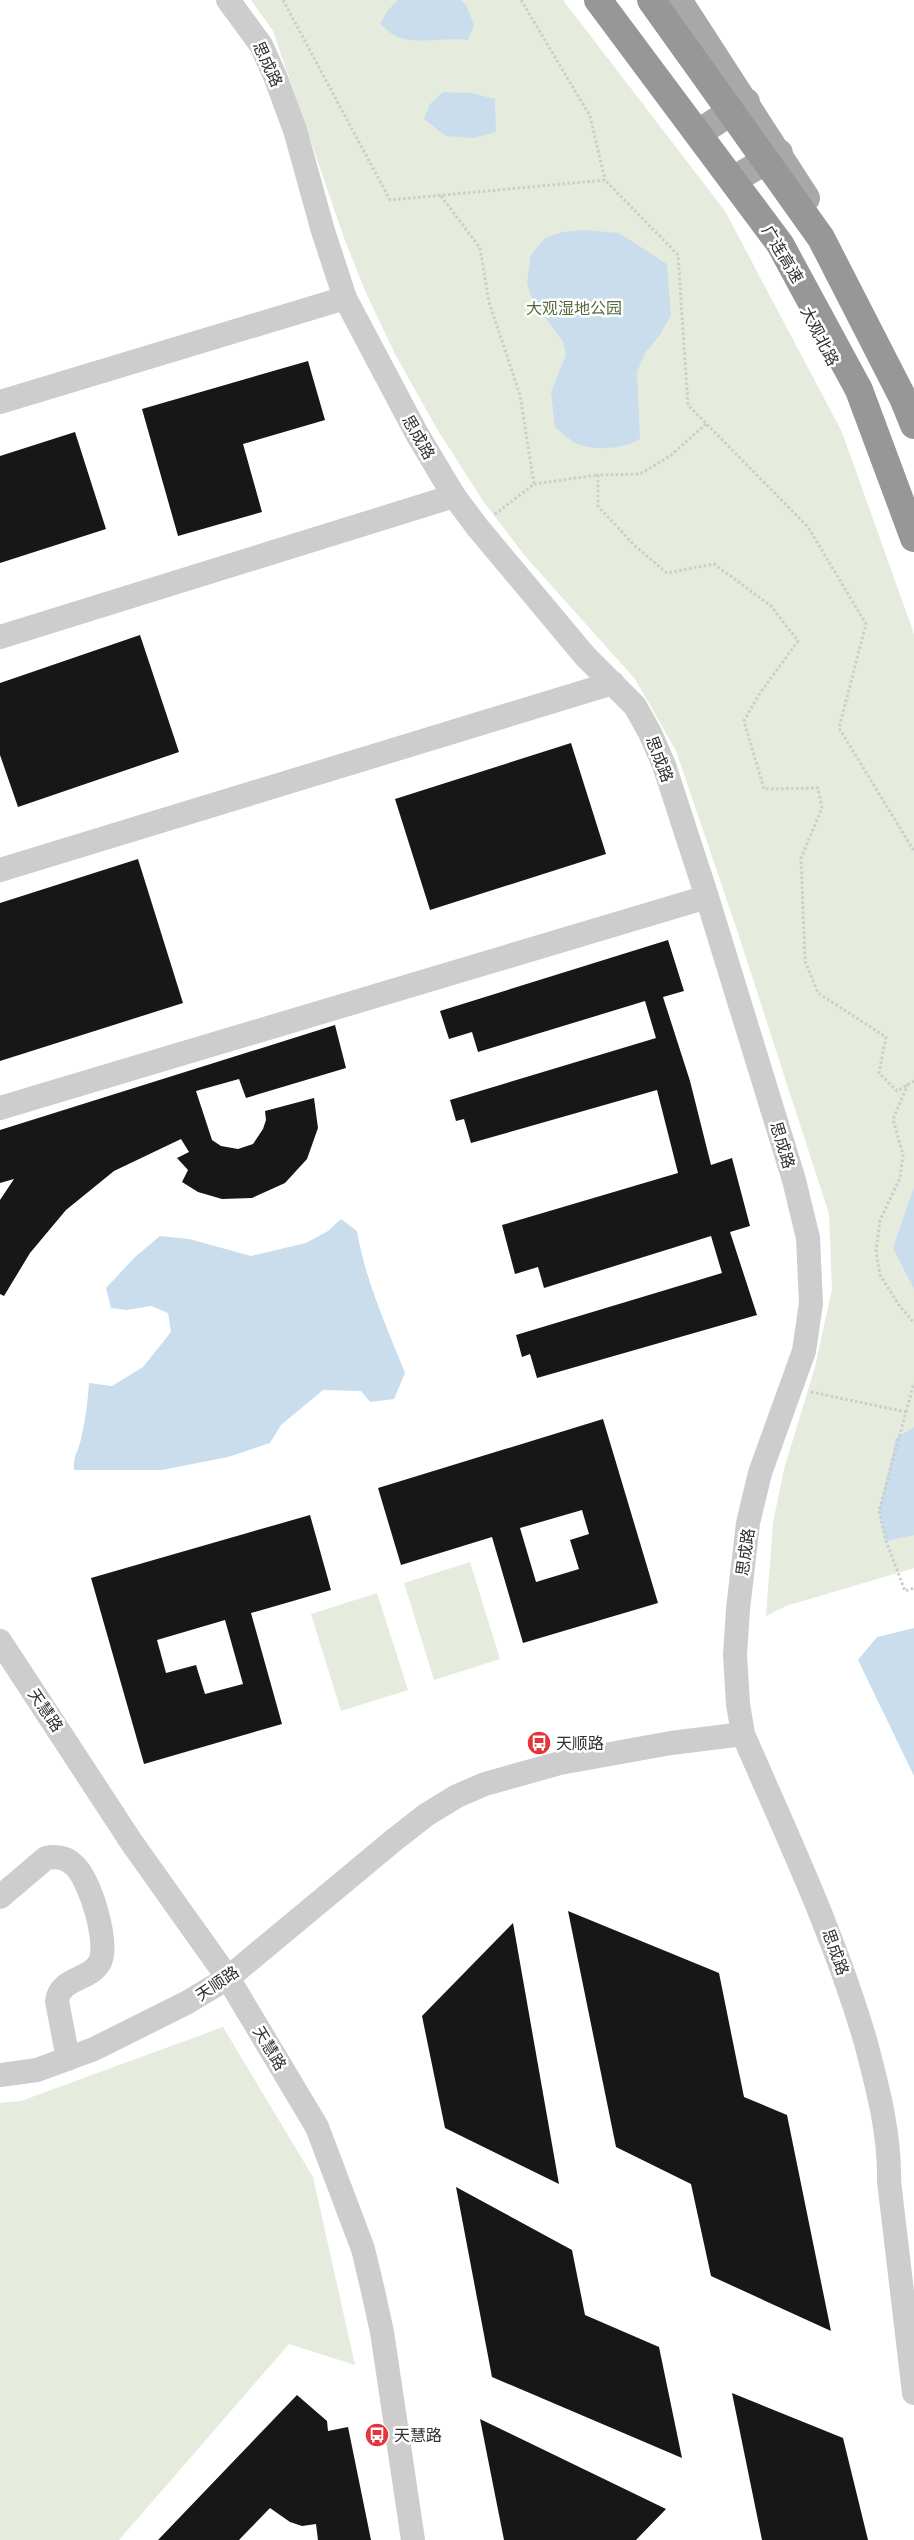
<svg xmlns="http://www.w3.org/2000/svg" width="914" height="2540" font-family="Cabin,'Noto Sans SC',sans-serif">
<rect width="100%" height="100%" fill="#fff"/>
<!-- green -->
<path fill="#e5ecde" d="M251,0H563L725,211L842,432L914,634V1568L786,1606L766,1616L773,1523L784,1469L815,1367L832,1289L829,1214L737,930L676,751L635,679L525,556L483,501L437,429L395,354L366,293L344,238L273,31Z
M470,1562L500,1659L434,1680L404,1583Z
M377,1593L408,1690L341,1711L311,1614Z
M223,2027L313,2177L355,2365L289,2344L119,2540H0V2103L21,2101Z"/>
<!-- water -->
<path fill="#caddec" d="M398,0H461L466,5L474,25L468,40C446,37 415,45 396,36C391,34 385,28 380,24L388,10Z
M443,92L472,93L495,99L496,132L474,138L446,136L424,119L430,104Z
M584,230L619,233L667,264L671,315L660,335L645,353L637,372L640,439C625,449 591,452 574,442C567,438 561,432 555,427L551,392L566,355L563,342L532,299L527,283L531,255L545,238L562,232Z
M914,1187V1289L893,1248Z
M341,1219L357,1231C365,1280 387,1327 405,1373L394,1399L370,1402L361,1391L323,1390L281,1425L270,1443L228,1457L162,1470H74C73,1455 78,1453 81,1439C85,1421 88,1402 89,1383L112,1386L143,1367L171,1332L168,1313L151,1306L127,1310L111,1308L106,1288L135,1257L160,1236L189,1239L251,1256L306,1243L328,1231Z
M914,1427V1535L886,1541L879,1511L896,1438Z
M914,1628V1776L858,1660L877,1637Z"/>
<!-- building -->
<path fill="#171717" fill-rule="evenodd" d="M308,361L325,420L243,444L262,512L178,536L142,409Z
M75,432L106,529L0,563V456Z
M140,635L179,752L18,807L0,755V683Z
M571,743L606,854L430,910L395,799Z
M138,859L183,1003L0,1061V903Z
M668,940L684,991L663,997L690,1081L711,1165L732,1158L750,1226L730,1232L757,1315L537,1378L530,1354L522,1357L516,1335L722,1273L711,1236L544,1288L538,1267L515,1274L502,1225L678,1173L657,1090L471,1143L464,1119L456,1121L450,1100L656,1038L645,1001L478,1052L472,1032L449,1039L440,1011Z
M335,1025L346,1068L246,1098L239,1079L196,1091L212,1140L221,1146L238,1149L253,1144L263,1129L266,1120L265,1111L314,1098L318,1128L307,1159L285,1183L252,1198L222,1199L198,1192L182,1182L188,1170L177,1158L189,1152L181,1139L114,1171L66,1210L30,1253L4,1296L0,1294V1200L14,1179L0,1183V1130Z
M603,1419L658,1603L523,1643L492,1537L401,1565L378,1488ZM582,1510L589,1534L570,1540L579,1569L536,1582L520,1528Z
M310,1515L331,1590L251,1613L282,1724L144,1764L91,1578ZM225,1620L243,1684L205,1694L196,1665L166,1673L157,1640Z
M568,1911L719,1973L744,2097L787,2115L831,2331L711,2276L691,2184L616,2147Z
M513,1923L559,2184L445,2128L422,2016Z
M456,2187L572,2250L585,2315L659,2347L682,2458L492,2377Z
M732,2393L843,2438L868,2540H762Z
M297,2395L327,2421L328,2431L348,2427L371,2540H318L316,2524L302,2526L290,2522L270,2508L239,2540H158Z
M480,2419L666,2509L636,2540H504Z"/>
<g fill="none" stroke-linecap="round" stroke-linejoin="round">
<!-- path -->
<path stroke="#cdcdcd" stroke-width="3" stroke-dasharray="2.5 2.5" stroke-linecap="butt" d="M283,0L390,200L605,180L678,255L688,405L808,527L866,624L839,728L914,851
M521,0L590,116L605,180
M441,196L480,248L489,302L520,395L534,484L494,515
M706,424L670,456L640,474L598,475V506L635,546L667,573L714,564L771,606L798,641L758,696L744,721L764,789L818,788L822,808L801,858L805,961L818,993L886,1037L879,1073L897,1091L914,1081
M534,484L598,475
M908,1084L893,1119L903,1155L900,1178L880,1220L876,1251L880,1275L899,1305L914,1323
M811,1392L906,1412L879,1511L886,1541L905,1591L914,1588
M906,1412L914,1383"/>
<!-- minor -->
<path stroke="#cdcdcd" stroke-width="24" d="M228,0L261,45L275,76L295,130L323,231L345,298L417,434L454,496L478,528L585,656L635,706L650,733L664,765L707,897L794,1180L808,1238L811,1303L804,1351L760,1473L748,1523L738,1609L735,1655L738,1704L743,1734C787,1836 835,1936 866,2043C878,2089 890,2134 889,2181L914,2393
M0,402L345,298
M0,637L454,496
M0,870L613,683
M0,1108L707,897
M0,1641L132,1843L228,1978L317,2127L363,2249L373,2291L382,2332L413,2540
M0,1897L46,1858C56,1856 66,1857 74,1865C90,1879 109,1942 100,1962C90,1981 60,1977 57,2001L68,2059
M0,2075L37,2070L94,2049L186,2003L228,1978L394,1840L426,1815L457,1796L485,1784L560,1763L671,1743L743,1734"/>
<!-- major -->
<path stroke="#a8a8a8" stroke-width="28" d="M678,0L806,198
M703,130L746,102
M733,180L779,153"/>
<!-- highway-bridge -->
<path stroke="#979797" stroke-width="28" d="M598,0L780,244L859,390L914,538
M651,0L821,238L903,398L914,425"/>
</g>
<!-- icons -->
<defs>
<g id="bus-disc" transform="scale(1.25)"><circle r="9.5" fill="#e3353a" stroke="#fff"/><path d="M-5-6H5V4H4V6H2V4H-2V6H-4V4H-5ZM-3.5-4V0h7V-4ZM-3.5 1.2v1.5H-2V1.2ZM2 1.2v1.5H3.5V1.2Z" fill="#fff"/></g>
</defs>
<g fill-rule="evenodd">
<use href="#bus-disc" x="539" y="1743"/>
<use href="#bus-disc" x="377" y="2435"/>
</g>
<g text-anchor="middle" stroke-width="5" stroke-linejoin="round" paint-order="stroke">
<!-- street labels -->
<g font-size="16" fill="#303030" stroke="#fff">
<text transform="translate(268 64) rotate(65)" y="6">思成路</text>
<text transform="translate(783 254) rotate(59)" y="6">广连高速</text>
<text transform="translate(820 336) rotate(63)" y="6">大观北路</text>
<text transform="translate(419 437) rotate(60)" y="6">思成路</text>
<text transform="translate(660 759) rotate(69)" y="6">思成路</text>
<text transform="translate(783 1145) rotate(73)" y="6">思成路</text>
<text transform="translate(745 1552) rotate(-82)" y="6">思成路</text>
<text transform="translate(46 1710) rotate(56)" y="6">天慧路</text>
<text transform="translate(836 1952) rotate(70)" y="6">思成路</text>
<text transform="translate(217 1983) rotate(-34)" y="6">天顺路</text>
<text transform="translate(270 2048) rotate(59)" y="6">天慧路</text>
</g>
<!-- park labels -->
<g font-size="16" fill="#516b3d" stroke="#fff">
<text x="574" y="314">大观湿地公园</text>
</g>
<!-- poi labels -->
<g font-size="16" fill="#303030" stroke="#fff" text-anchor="start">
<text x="556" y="1749">天顺路</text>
<text x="394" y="2441">天慧路</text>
</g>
</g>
</svg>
